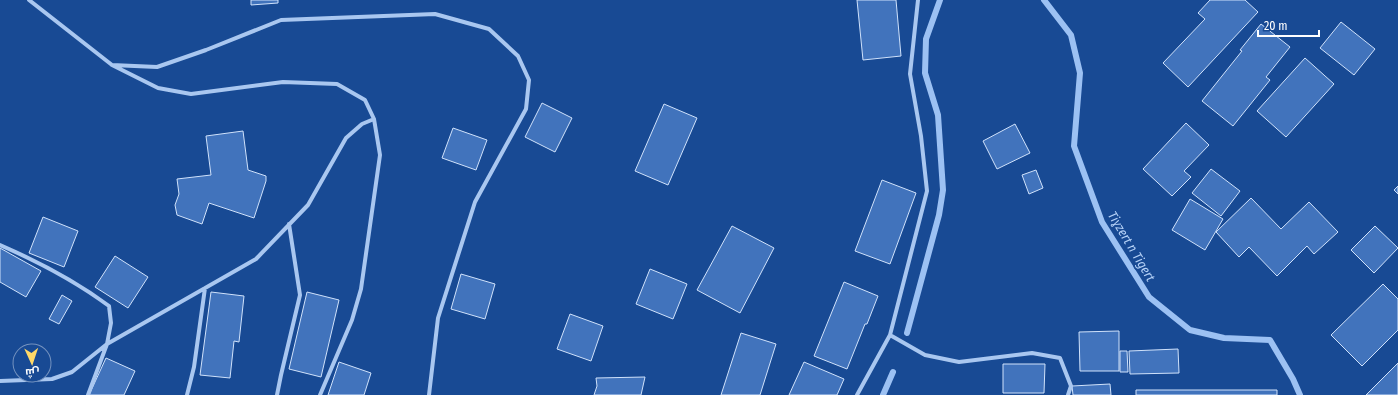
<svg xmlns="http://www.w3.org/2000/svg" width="1398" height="395" font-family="'Fira Sans Condensed',Cairo,sans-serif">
<rect width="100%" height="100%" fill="#184a94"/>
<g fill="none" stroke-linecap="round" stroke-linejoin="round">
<!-- stream -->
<path stroke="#9cc1f3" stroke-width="6" d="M1044,0L1071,35L1080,73L1074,146L1102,222L1149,297L1190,330L1224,338L1270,340L1293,379L1300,395
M907,333L939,215L943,190L938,115L925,73L926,39L940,0
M883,395L893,372"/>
</g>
<!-- building -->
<path fill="#4173bc" stroke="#d0e2fb" d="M251,0H278V3L251,5Z
M857,0H896L901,56L863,60Z
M1210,0H1245L1258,12L1188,87L1163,63L1205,19L1198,13Z
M1341,22L1375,49L1354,75L1320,48Z
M1261,24L1290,47L1266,77L1270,80L1233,126L1202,101L1242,51L1240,50Z
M1305,58L1334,84L1286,137L1257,111Z
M542,103L572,118L555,152L525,137Z
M664,104L697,118L668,185L635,171Z
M1186,123L1209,145L1184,171L1191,177L1172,196L1143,169Z
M1015,124L1030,153L997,169L983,141Z
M453,128L487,140L476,170L442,158Z
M243,131L248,170L266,176V181L254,218L209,203L202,224L177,215L175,205L179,194L177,179L211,175L206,136Z
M1211,169L1240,191L1221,216L1192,193Z
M1036,170L1043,188L1029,194L1022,175Z
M882,180L916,193L890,264L855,251Z
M1398,186V194L1394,190Z
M1251,198L1281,229L1309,202L1338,232L1314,254L1307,246L1277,276L1249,247L1239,257L1216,232Z
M1190,199L1223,219L1205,250L1172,230Z
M43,217L78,231L64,267L29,253Z
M732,226L774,248L740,313L697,290Z
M1375,226L1398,248L1374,273L1351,250Z
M0,248L41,271L26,297L0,282Z
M115,256L148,277L128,308L95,287Z
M650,269L687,284L673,319L636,304Z
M461,274L495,284L485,319L451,309Z
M844,282L878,296L867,324H865L847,369L814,356Z
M1383,284L1398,299V330L1362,366L1331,335Z
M211,292L244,296L239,342L234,341L230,378L200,375Z
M307,292L339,300L321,377L289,369Z
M62,295L72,301L59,324L49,319Z
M570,314L603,326L591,361L557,349Z
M1119,331V371H1080L1079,332Z
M741,333L776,344L760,395H721Z
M1178,349L1179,373L1130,374L1129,351Z
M1120,351H1127L1128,372H1120Z
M106,358L135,371L124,395H89Z
M339,362L371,373L364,395H328Z
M804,362L844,379L837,395H789Z
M1398,363V395H1366Z
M1003,364H1045L1044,393H1003Z
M645,377L641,395H594L597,386L596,378Z
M1110,384L1111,395H1073L1072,386Z
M1136,390H1277V395H1136Z"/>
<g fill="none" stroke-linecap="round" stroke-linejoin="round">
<!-- minor -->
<path stroke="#a9c7f0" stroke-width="4" d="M29,0L112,65L158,88L191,94L283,82L337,84L365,100L374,119L380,155L361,289L352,320L320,395
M112,65L157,67L206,50L281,20L435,14L489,29L518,56L529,80L526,109L475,202L438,318L429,395
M0,245C39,262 74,280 109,306L111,323L107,344L88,395
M890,335L925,355L959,362L1032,353L1060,358L1071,386L1068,395
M0,381L52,379L72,372L107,344L256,259L308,205L346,138L362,124L374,119
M187,395L194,367L205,288
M277,395L281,375L300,295L289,224
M857,395L890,335L927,191L921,136L910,74L918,0"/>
</g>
<g text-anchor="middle" stroke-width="3.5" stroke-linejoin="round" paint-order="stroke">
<!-- water labels -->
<g font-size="13" font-style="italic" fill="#b5d1f7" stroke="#184a94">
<text transform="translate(1132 246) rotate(59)" y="5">Tiɣzert n Tigert</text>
</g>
</g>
<!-- north arrow -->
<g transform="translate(32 363) rotate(177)"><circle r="19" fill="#184a94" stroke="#7492bf"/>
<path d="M0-3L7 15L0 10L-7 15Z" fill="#ffd968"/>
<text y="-6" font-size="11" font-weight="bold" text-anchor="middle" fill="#ffffff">ش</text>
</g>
<!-- scale -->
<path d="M1258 30v6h61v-6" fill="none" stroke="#ffffff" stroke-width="2"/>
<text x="1264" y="30" font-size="12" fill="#ffffff" stroke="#184a94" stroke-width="3" paint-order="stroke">20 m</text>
</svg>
